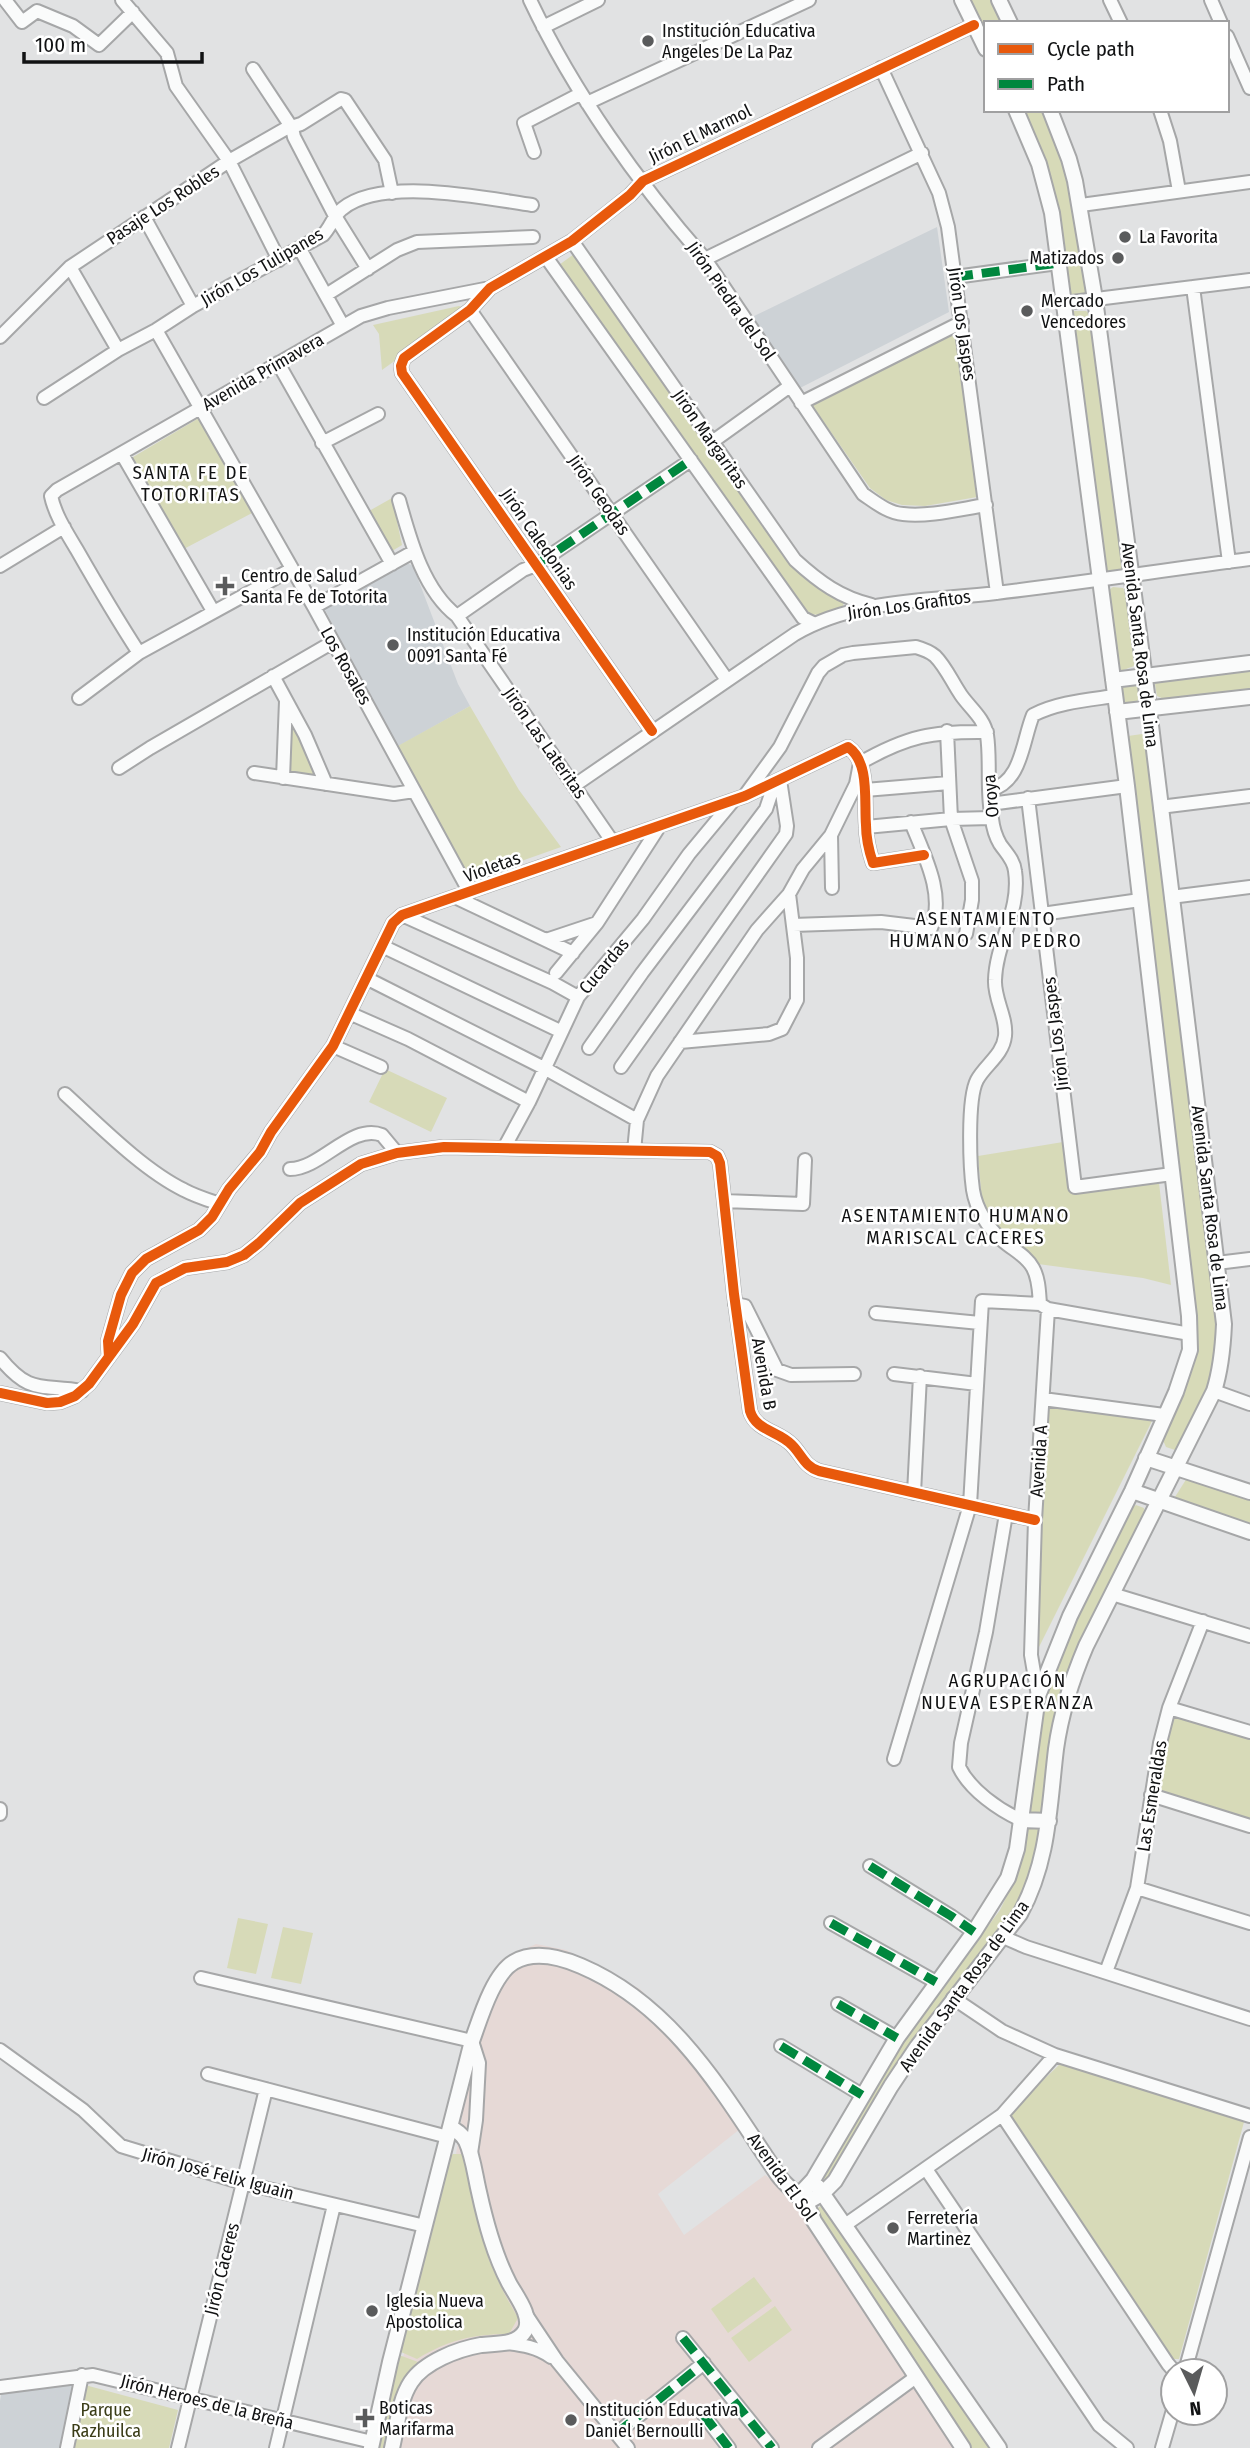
<svg xmlns="http://www.w3.org/2000/svg" width="1250" height="2448" font-family="'Fira Sans Condensed',sans-serif">
<rect width="100%" height="100%" fill="#e1e2e3"/>
<!-- industrial -->
<path fill="#e6d9d6" d="M536,1944L566,1950L640,1989L716,2068L740,2129L658,2194L684,2235L765,2175L825,2219L982,2448H379L389,2406L449,2198L482,1992L501,1960Z"/>
<!-- built -->
<path fill="#cdd2d6" d="M937,227L949,312L800,388L752,317Z
M403,561L413,566L458,684L470,706L397,747L323,606Z
M77,2380L63,2448H0V2401L2,2390Z"/>
<!-- green -->
<path fill="#d7dab8" d="M969,0H992L1002,23H986V36Z
M1020,110H1043L1055,137L1071,187L1088,292L1082,296L1071,297L1067,293Z
M574,254L791,560L844,601L843,607L822,615L805,614L559,265Z
M459,306L464,308L458,315L382,370L379,334L373,325Z
M1072,311H1086L1091,315L1125,567C1119,573 1112,575 1104,570L1069,315Z
M952,332L956,335L977,497L925,506L902,505L886,500L870,488L812,405Z
M199,418L254,512L180,551L128,460Z
M392,498L402,545L392,551L369,511Z
M1113,587L1123,588L1127,594L1136,660L1134,666L1121,671L1116,666L1106,592Z
M1250,669V689L1164,699L1157,696L1155,684L1158,680Z
M1120 694a10 10 0 1 1 20 0a10 10 0 1 1-20 0Z
M470,706L519,790L561,847L470,879L396,747Z
M289,717L320,780L287,775Z
M1142,734L1146,735L1218,1321C1219,1375 1201,1404 1178,1451L1166,1447L1162,1438L1190,1370L1125,739L1128,736Z
M385,1069L447,1098L431,1132L369,1102Z
M1063,1142L1071,1194L1159,1183L1171,1285L1143,1278L1038,1264L1010,1243L991,1221L982,1201L978,1156Z
M1047,1404L1153,1419L1036,1653Z
M1187,1478L1250,1497V1529L1177,1506L1175,1497Z
M1136,1505L1144,1508L1145,1515L1070,1667L1055,1721L1042,1816L1030,1813L1037,1743L1050,1679L1072,1628L1133,1507Z
M1169,1713L1250,1738V1822L1154,1791Z
M1031,1825L1040,1826L1042,1829L1023,1898L993,1942L922,2029L832,2180L826,2181L823,2177L825,2172L910,2031L1000,1910L1018,1873L1023,1854L1027,1829Z
M238,1918L268,1924L256,1974L227,1968Z
M283,1927L313,1933L301,1984L271,1978Z
M1060,2064L1244,2122L1179,2359H1172L1007,2115Z
M453,2154H461L467,2157L489,2260L504,2293L518,2318L509,2334C473,2334 448,2340 417,2359L401,2352L402,2342L447,2161Z
M822,2205L829,2209L993,2448H972L816,2217L815,2210Z
M754,2277L772,2301L728,2333L711,2309Z
M775,2306L792,2330L749,2362L731,2338Z
M399,2355L418,2362C394,2385 390,2417 383,2448H376Z
M85,2385L178,2410L169,2448H68Z"/>
<g fill="none" stroke-linecap="round" stroke-linejoin="round">
<!-- minor casing -->
<g stroke="#a6a7a8" stroke-width="16">
<path id="minor" d="M5,0L22,22L37,11L73,26L99,45L133,12
M122,0L167,53L176,86L229,161L279,260
M530,0C573,91 638,183 705,259L863,494C875,502 888,513 903,514C929,517 960,509 986,505
M1110,0L1121,23
M1211,0L1221,23
M543,27L598,0
M1227,36L1250,88
M881,68L939,193L948,227L997,593
M253,69L292,128L294,137L335,216L368,269
M587,103L809,0
M1160,110L1170,141L1179,191
M534,152L524,123L580,94
M1081,205L1250,182
M144,217L193,306
M572,241L795,560C819,582 841,598 872,605
M300,249L343,326
M546,257L803,618L813,623
M705,259L922,153
M70,267L118,350
M955,277L1058,263
M1193,287L1229,562
M326,295L397,250L417,242L533,237
M1064,303L1250,280
M470,310L727,680
M156,330L314,607L470,893
M0,337L70,267L229,161L285,129L301,124L341,99L345,100L385,160L392,193
M278,363L392,564
M44,398L118,350L156,330L193,306L323,235C331,227 333,216 342,209C382,176 484,198 532,205
M801,403L962,322
M712,442L790,386
M322,443L378,414
M122,454L213,611
M399,500C410,539 423,590 457,616L612,841
M0,566L64,527
M314,607L413,552
M457,616L523,570L536,565L691,460
M139,653C117,619 97,585 77,550C67,533 55,515 51,496L57,490L361,316L388,308L490,288
M273,676L305,735L326,784
M79,698L139,653L292,569
M652,731L402,373L401,366L404,358L470,310L490,288L572,241L630,195L643,181L974,25
M947,731L951,819L972,881V900L966,934
M119,768L150,748L333,642
M254,773L394,794L414,791
M283,778L286,701
M575,785L795,634C855,599 929,601 996,593C1081,583 1165,570 1250,559
M865,790L949,783
M990,790C1022,782 1022,742 1033,715C1058,702 1088,700 1115,696
M746,794L780,747L818,673L824,666L843,655L853,653L916,647C923,649 929,651 935,656C946,667 952,682 961,695C970,708 984,718 987,735C991,762 986,792 992,819C993,828 996,837 1000,844C1006,853 1014,860 1015,871C1021,911 996,942 995,980C994,999 1007,1017 1005,1036C1003,1055 985,1065 977,1080C967,1099 970,1168 973,1190C976,1209 988,1228 1002,1240C1013,1250 1026,1255 1033,1268C1039,1279 1039,1292 1040,1304
M1028,798L1075,1187L1172,1174
M990,804L1127,786
M1160,807L1250,796
M866,827L951,819L991,818
M831,835L832,888
M1171,897L1250,887
M457,898L573,953
M1042,914L1140,900
M402,915L553,983L578,997
M793,925L881,922L931,928C946,895 923,853 911,822
M546,940L597,923
M382,946L560,1031
M556,973L597,923L659,827
M366,978L544,1068L637,1120
M349,1013L408,1039L529,1102
M680,1042L769,1034L782,1029L797,1000V958L789,894
M333,1046L381,1067
M589,1048L642,973L766,809L775,782
M621,1067L786,834L787,826L780,780
M65,1094C99,1125 143,1170 184,1190C195,1196 208,1200 220,1204
M504,1148L529,1102L578,997L643,919L689,854L733,801
M634,1151L637,1120L657,1076L757,930L789,894L803,869L831,835L856,784L860,763C907,736 933,731 987,732
M290,1169C321,1169 351,1123 382,1135L397,1153
M724,1201L803,1204L805,1160
M1217,1263L1250,1259
M735,1304L745,1306L777,1370L791,1375L854,1374
M876,1313L980,1323
M109,1357L108,1341L121,1295L132,1273L146,1259L199,1230L212,1217L229,1189L260,1152L271,1132L333,1046L393,923L402,915L745,796L848,747C870,762 864,801 866,825C866,837 869,851 873,863L924,855
M0,1358C30,1395 41,1384 82,1391
M894,1374L977,1384
M1214,1391L1250,1404
M0,1393L47,1403L60,1402L75,1396L89,1384L133,1324L156,1283L185,1268L227,1262L244,1255L259,1243L300,1203L361,1164L397,1153L444,1147L710,1152L717,1156L720,1163L734,1294L750,1411C756,1431 779,1431 792,1445C802,1455 804,1466 819,1471L1035,1520
M1043,1399L1164,1415
M914,1493L920,1376
M1006,1514L986,1632L961,1743L959,1767C970,1790 999,1810 1021,1820
M1112,1594L1250,1636
M1038,1696L1031,1655L1035,1520L1048,1309
M1169,1708L1250,1732
M894,1759L970,1505L982,1301L1040,1304L1048,1309L1190,1334
M1151,1795L1250,1826
M0,1809V1814
M870,1866L951,1916L974,1932
M1137,1888L1250,1923
M831,1923L936,1982
M1003,1937L1026,1947L1250,2019
M1106,1972L1137,1888L1160,1743L1169,1708L1203,1621
M201,1978L472,2041L479,2063L476,2120L471,2153
M953,1998L1002,2031L1055,2055L1250,2116
M838,2004L897,2038
M781,2046L862,2095
M0,2050L83,2110L121,2146L243,2183L425,2226
M208,2074L448,2137
M1002,2115L1168,2364L1174,2371
M926,2169L1099,2425L1127,2448
M845,2225L1002,2115L1055,2055
M527,2316L557,2361L628,2448
M683,2338L772,2448
M506,2343C523,2345 537,2347 551,2357
M1185,2371L1250,2137
M0,2387L93,2375L372,2442
M703,2414L729,2448
M616,2434L704,2363
M67,2448L82,2375
M178,2448L266,2089
M276,2448L334,2205
M819,2448L916,2377
M1162,2448L1173,2410"/>
</g>
<!-- major casing -->
<g stroke="#a6a7a8" stroke-width="18">
<path id="major" d="M962,0L986,49
M999,0L1010,23
M1113,680L1250,663
M1117,712L1250,697
M1146,1458L1250,1492
M1132,1491L1250,1532
M1021,1820L1049,1821
M818,2187L999,2448
M798,2196L813,2180L897,2038L974,1932L1008,1878L1017,1849L1038,1696L1070,1616L1132,1491L1176,1392L1190,1350L1189,1316L1127,786L1052,213L1039,164L1016,110
M806,2203L823,2193L835,2181L891,2086L917,2047L1020,1914C1049,1861 1049,1807 1056,1749C1061,1713 1072,1679 1086,1646L1214,1391C1221,1369 1223,1347 1224,1324L1149,709L1095,299L1075,181L1069,159L1050,110
M371,2448L390,2362L472,2041C480,2019 493,1974 514,1962C535,1950 560,1957 581,1966C675,2006 724,2095 778,2175C786,2186 796,2192 804,2202C809,2207 811,2214 814,2221L963,2448
M392,2448C397,2427 399,2400 411,2382C424,2362 458,2349 481,2345C495,2343 516,2346 525,2331C533,2317 516,2296 509,2283C494,2254 486,2224 479,2192C475,2175 473,2156 466,2141C462,2134 457,2131 450,2127"/>
</g>
<!-- minor -->
<use href="#minor" stroke="#fafbfb" stroke-width="12"/>
<!-- major -->
<use href="#major" stroke="#fafbfb" stroke-width="14"/>
<!-- quiet -->
<path stroke="#00873e" stroke-width="9" stroke-dasharray="18 9" stroke-linecap="butt" d="M955,277L1058,263
M536,565L691,460
M870,1866L951,1916L974,1932
M831,1923L936,1982
M838,2004L897,2038
M781,2046L862,2095
M683,2338L772,2448
M703,2414L729,2448
M616,2434L704,2363"/>
<!-- cycleway casing -->
<g stroke="#fff" stroke-width="15">
<path id="cycleway" d="M652,731L402,373L401,366L404,358L470,310L490,288L572,241L630,195L643,181L974,25
M109,1357L108,1341L121,1295L132,1273L146,1259L199,1230L212,1217L229,1189L260,1152L271,1132L333,1046L393,923L402,915L745,796L848,747C870,762 864,801 866,825C866,837 869,851 873,863L924,855
M0,1393L47,1403L60,1402L75,1396L89,1384L133,1324L156,1283L185,1268L227,1262L244,1255L259,1243L300,1203L361,1164L397,1153L444,1147L710,1152L717,1156L720,1163L734,1294L750,1411C756,1431 779,1431 792,1445C802,1455 804,1466 819,1471L1035,1520"/>
</g>
<!-- cycleway -->
<use href="#cycleway" stroke="#e8590c" stroke-width="10"/>
</g>
<!-- markers -->
<g fill="#5a5b5c" stroke="#fff" stroke-width="2.5">
<circle cx="648" cy="41" r="7"/>
<circle cx="1125" cy="237" r="7"/>
<circle cx="1118" cy="258" r="7"/>
<circle cx="1027" cy="311" r="7"/>
<path d="M221.5 575.5h7v7h7v7h-7v7h-7v-7h-7v-7h7z"/>
<circle cx="393" cy="645" r="7"/>
<circle cx="893" cy="2228" r="7"/>
<circle cx="372" cy="2311" r="7"/>
<path d="M361.5 2407.5h7v7h7v7h-7v7h-7v-7h-7v-7h7z"/>
<circle cx="571" cy="2420" r="7"/>
</g>
<g text-anchor="middle" stroke-width="5" stroke-linejoin="round" paint-order="stroke">
<!-- poi labels -->
<g font-size="18" fill="#111213" stroke="#fff" text-anchor="start">
<text x="662" y="37">Institución Educativa<tspan x="662" dy="21">Angeles De La Paz</tspan></text>
<text x="1139" y="243">La Favorita</text>
<text x="1104" y="264" text-anchor="end">Matizados</text>
<text x="1041" y="307">Mercado<tspan x="1041" dy="21">Vencedores</tspan></text>
<text x="241" y="582">Centro de Salud<tspan x="241" dy="21">Santa Fe de Totorita</tspan></text>
<text x="407" y="641">Institución Educativa<tspan x="407" dy="21">0091 Santa Fé</tspan></text>
<text x="907" y="2224">Ferretería<tspan x="907" dy="21">Martinez</tspan></text>
<text x="386" y="2307">Iglesia Nueva<tspan x="386" dy="21">Apostolica</tspan></text>
<text x="379" y="2414">Boticas<tspan x="379" dy="21">Marifarma</tspan></text>
<text x="585" y="2416">Institución Educativa<tspan x="585" dy="21">Daniel Bernoulli</tspan></text>
</g>
<!-- street labels -->
<g font-size="18" fill="#111213" stroke="#fff">
<text transform="translate(700 134) rotate(-26)" y="6">Jirón El Marmol</text>
<text transform="translate(163 205) rotate(-33)" y="6">Pasaje Los Robles</text>
<text transform="translate(262 267) rotate(-30)" y="6">Jirón Los Tulipanes</text>
<text transform="translate(731 301) rotate(55)" y="6">Jirón Piedra del Sol</text>
<text transform="translate(962 324) rotate(82)" y="6">Jirón Los Jaspes</text>
<text transform="translate(263 372) rotate(-30)" y="6">Avenida Primavera</text>
<text transform="translate(710 439) rotate(55)" y="6">Jirón Margaritas</text>
<text transform="translate(599 495) rotate(55)" y="6">Jirón Geodas</text>
<text transform="translate(539 539) rotate(55)" y="6">Jirón Caledonias</text>
<text transform="translate(909 605) rotate(-8)" y="6">Jirón Los Grafitos</text>
<text transform="translate(1140 645) rotate(83)" y="6">Avenida Santa Rosa de Lima</text>
<text transform="translate(346 666) rotate(61)" y="6">Los Rosales</text>
<text transform="translate(545 743) rotate(55)" y="6">Jirón Las Lateritas</text>
<text transform="translate(991 796) rotate(-95)" y="6">Oroya</text>
<text transform="translate(492 867) rotate(-20)" y="6">Violetas</text>
<text transform="translate(604 966) rotate(-50)" y="6">Cucardas</text>
<text transform="translate(1056 1034) rotate(-97)" y="6">Jirón Los Jaspes</text>
<text transform="translate(1210 1208) rotate(83)" y="6">Avenida Santa Rosa de Lima</text>
<text transform="translate(764 1374) rotate(80)" y="6">Avenida B</text>
<text transform="translate(1039 1461) rotate(-86)" y="6">Avenida A</text>
<text transform="translate(1152 1796) rotate(-81)" y="6">Las Esmeraldas</text>
<text transform="translate(964 1986) rotate(-54)" y="6">Avenida Santa Rosa de Lima</text>
<text transform="translate(218 2174) rotate(15)" y="6">Jirón José Felix Iguain</text>
<text transform="translate(782 2177) rotate(54)" y="6">Avenida El Sol</text>
<text transform="translate(222 2269) rotate(-76)" y="6">Jirón Cáceres</text>
<text transform="translate(207 2402) rotate(14)" y="6">Jirón Heroes de la Breña</text>
</g>
<!-- park labels -->
<g font-size="18" fill="#3b3d18" stroke="#fff">
<text x="106" y="2416">Parque<tspan x="106" dy="21">Razhuilca</tspan></text>
</g>
<!-- neighbourhood labels -->
<g font-size="19" letter-spacing="2" fill="#111213" stroke="#fff">
<text x="191" y="479">SANTA FE DE<tspan x="191" dy="22">TOTORITAS</tspan></text>
<text x="986" y="925">ASENTAMIENTO<tspan x="986" dy="22">HUMANO SAN PEDRO</tspan></text>
<text x="956" y="1222">ASENTAMIENTO HUMANO<tspan x="956" dy="22">MARISCAL CACERES</tspan></text>
<text x="1008" y="1687">AGRUPACIÓN<tspan x="1008" dy="22">NUEVA ESPERANZA</tspan></text>
</g>
</g>
<!-- legend -->
<rect x="984" y="21" width="245" height="91" fill="#ffffff" stroke="#a0a0a1" stroke-width="2"/>
<rect x="998" y="44" width="35" height="10" fill="#e8590c" stroke="#a0a0a1" stroke-width="2"/>
<text x="1047" y="56" font-size="21" fill="#111213">Cycle path</text>
<rect x="998" y="79" width="35" height="10" fill="#00873e" stroke="#a0a0a1" stroke-width="2"/>
<text x="1047" y="91" font-size="21" fill="#111213">Path</text>
<!-- north arrow -->
<g transform="translate(1194 2392) rotate(175)"><circle r="33" fill="#ffffff" stroke="#a0a0a1" stroke-width="2"/>
<path d="M0-5L12 26L0 18L-12 26Z" fill="#5a5b5c"/>
<text y="-10" font-size="19" font-weight="bold" text-anchor="middle" fill="#111213">N</text>
</g>
<!-- scale -->
<path d="M24 52v10h178v-10" fill="none" stroke="#111213" stroke-width="3.5"/>
<text x="35" y="52" font-size="21" fill="#111213" stroke="#ffffff" stroke-width="5" paint-order="stroke">100 m</text>
</svg>
